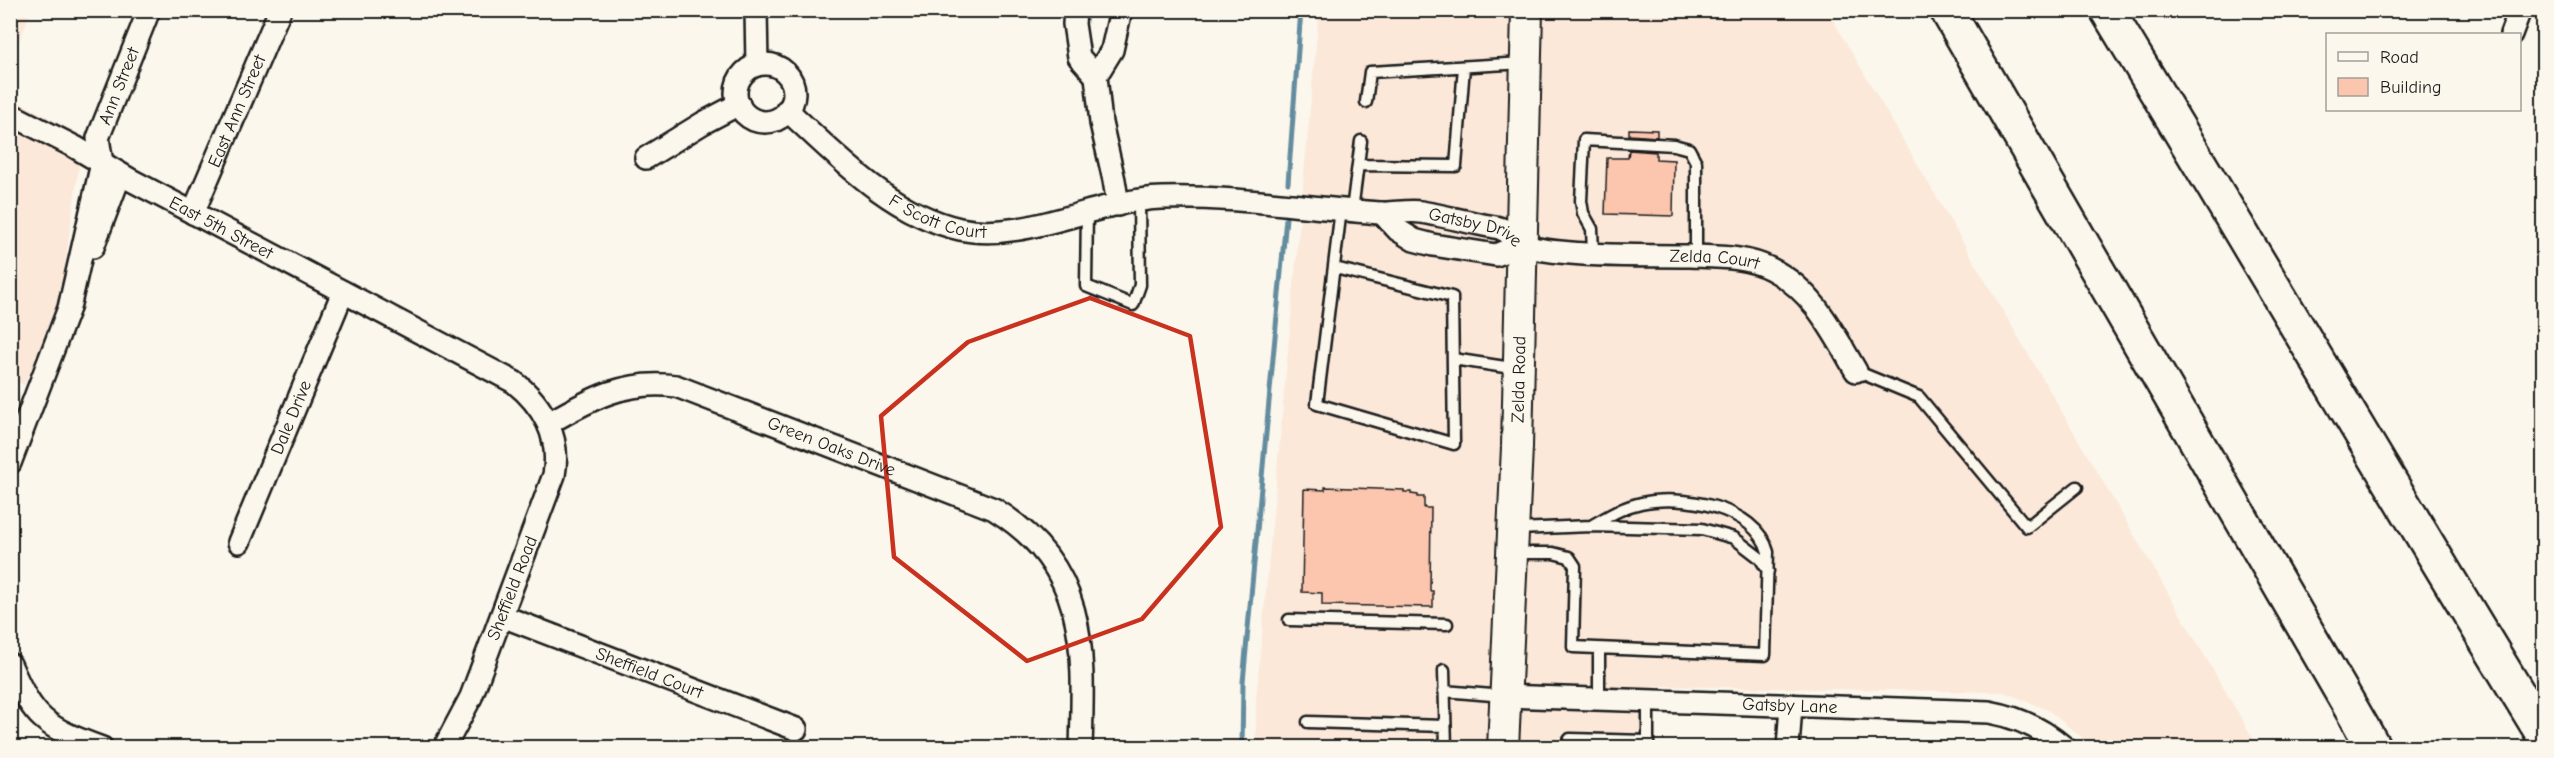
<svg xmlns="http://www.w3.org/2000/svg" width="2554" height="758" font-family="'Comic Neue',sans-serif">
<rect width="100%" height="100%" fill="#fbf7ec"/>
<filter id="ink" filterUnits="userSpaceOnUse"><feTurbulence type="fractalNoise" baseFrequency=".0167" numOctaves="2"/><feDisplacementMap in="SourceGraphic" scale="12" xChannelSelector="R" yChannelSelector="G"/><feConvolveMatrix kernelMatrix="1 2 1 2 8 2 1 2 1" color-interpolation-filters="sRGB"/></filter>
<g filter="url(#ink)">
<!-- built -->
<path fill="#fbe8d9" d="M11,10L31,11L11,61L10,11Z
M1827,10L2258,747H2089L2085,740L2048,710L2004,692L1656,686V747H1256V700L1319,11Z
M10,97L83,136L59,308L24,385L10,379Z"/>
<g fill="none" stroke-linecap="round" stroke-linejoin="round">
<!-- stream -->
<path stroke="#648c9f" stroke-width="5" d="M1288,183L1301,10
M1242,748L1243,682L1286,218"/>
</g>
<!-- building -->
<path fill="#fcc5ae" stroke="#1c1c1c" stroke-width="1.5" d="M1629,129L1657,130V137L1629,135Z
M1629,150L1656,152V159L1674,160L1673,216L1605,214L1607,158H1628Z
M1325,487L1404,490V492H1411V494L1418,495V497H1424V508H1431L1430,591H1433V607L1322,605V593L1302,592L1304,489L1325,490Z"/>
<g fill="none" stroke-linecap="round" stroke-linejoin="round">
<!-- lane casing -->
<g stroke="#1c1c1c" stroke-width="15">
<path id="lane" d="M1366,102L1370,72L1524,63
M1358,165L1456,166L1464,67
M1352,210L1361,141
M1087,211L1086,286L1133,305L1140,285L1139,201
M1593,253L1592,229L1583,213L1581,201L1584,140L1674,145L1689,149L1696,162V256
M1335,268L1452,297L1454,444L1317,404L1341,209
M1453,359L1518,369
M1856,371L1919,397L2027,527L2077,487
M1514,529L1591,526L1702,529L1734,538L1760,558L1768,571
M1514,553H1553L1569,557L1575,566L1573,647L1765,655L1768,552C1756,506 1680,494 1641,503C1622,507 1607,517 1591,526
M1289,620L1447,624
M1599,649V699
M1444,670L1446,748
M1444,691L1504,696
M1308,722L1445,726
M1648,747V700
M1564,748L1570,739L1648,741"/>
</g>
<!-- street casing -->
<g stroke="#1c1c1c" stroke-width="26">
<g id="street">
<path d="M756,10L757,65"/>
<path d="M1075,10L1074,24L1079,57L1096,76"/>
<path d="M2511,34L2520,10"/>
<circle cx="765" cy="93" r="29"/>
<path id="s1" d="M787,110C837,156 891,214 960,229C1025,243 1095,200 1162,198C1235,196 1307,208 1380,213C1393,214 1407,210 1421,212C1440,215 1459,220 1479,224C1486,226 1495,226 1502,229C1509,232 1514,240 1520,243C1530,249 1549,251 1560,252C1603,257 1647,255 1690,256C1717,257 1746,256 1771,269C1813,290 1833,332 1856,371"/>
<path id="s2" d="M10,114L75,147L129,179L514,382C543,405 561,437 554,475L471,697L444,748"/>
<path d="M646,158L703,123L739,104"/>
<path d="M1118,205L1114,180L1101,123L1096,76L1112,50L1121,10"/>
<path id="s3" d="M193,213L280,10"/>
<path d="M1382,213L1398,230L1414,240L1433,245L1496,255L1522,244"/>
<path d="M93,247L117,183L103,164"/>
<path id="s4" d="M549,423C590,399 627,379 676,386L994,509C1089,568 1084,648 1081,748"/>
<path id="s5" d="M10,463L69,308L102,163L98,138L149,10"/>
<path id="s6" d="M239,542L343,292"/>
<path id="s7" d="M502,616L796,729"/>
<path d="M10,664C34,720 45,727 102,748"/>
<path id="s8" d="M1505,696L1989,712C2017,717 2043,729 2065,748"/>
<path d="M1788,748L1791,705"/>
</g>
</g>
<!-- secondary casing -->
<g stroke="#1c1c1c" stroke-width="34">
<g id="secondary">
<path id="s9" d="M1503,748L1517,447L1527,10"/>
</g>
</g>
<!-- highway casing -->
<g stroke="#1c1c1c" stroke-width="38">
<path id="highway" d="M1947,10L2374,748
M2107,10C2254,252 2396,495 2544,736"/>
</g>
<!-- lane -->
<use href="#lane" stroke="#fbf7ec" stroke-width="10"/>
<!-- street -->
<use href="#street" stroke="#fbf7ec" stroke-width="21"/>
<!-- secondary -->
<use href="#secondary" stroke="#fbf7ec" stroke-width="30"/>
<!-- highway -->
<use href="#highway" stroke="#fbf7ec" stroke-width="33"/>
</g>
</g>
<!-- marked area -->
<path fill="none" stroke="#c8321e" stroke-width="4.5" stroke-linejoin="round" d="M1090,298L1190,336L1221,527L1142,619L1027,661L894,557L881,416L968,342Z"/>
<g text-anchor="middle" stroke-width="4.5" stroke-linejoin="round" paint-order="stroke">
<!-- street labels -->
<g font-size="18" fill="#1c1c1c" stroke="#fbf7ec">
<text dy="6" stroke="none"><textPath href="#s5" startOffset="396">Ann Street</textPath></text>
<text dy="6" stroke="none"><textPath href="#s3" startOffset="111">East Ann Street</textPath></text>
<text dy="6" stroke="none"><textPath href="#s1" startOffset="188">F Scott Court</textPath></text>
<text dy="6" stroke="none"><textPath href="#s2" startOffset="240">East 5th Street</textPath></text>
<text dy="6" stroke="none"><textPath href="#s1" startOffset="735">Gatsby Drive</textPath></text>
<text dy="6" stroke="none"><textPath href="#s1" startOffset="980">Zelda Court</textPath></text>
<text dy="6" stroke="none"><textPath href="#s9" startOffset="369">Zelda Road</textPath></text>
<text dy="6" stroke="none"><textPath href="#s6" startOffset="135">Dale Drive</textPath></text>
<text dy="6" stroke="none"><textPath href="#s4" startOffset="302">Green Oaks Drive</textPath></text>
<text transform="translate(512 588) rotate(-69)" y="6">Sheffield Road</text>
<text dy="6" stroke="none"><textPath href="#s7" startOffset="158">Sheffield Court</textPath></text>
<text dy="6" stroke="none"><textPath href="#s8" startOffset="285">Gatsby Lane</textPath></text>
</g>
</g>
<!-- margin -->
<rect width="2554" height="758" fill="none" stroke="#fbf7ec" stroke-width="36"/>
<rect x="18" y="18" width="2518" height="722" fill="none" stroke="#1c1c1c" stroke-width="2" filter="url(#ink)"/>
<!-- legend -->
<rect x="2326" y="33" width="195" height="78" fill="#fbf7ec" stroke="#a29f99" stroke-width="1.5"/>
<rect x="2338" y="52" width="30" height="9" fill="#fbf7ec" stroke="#a29f99" stroke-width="1.5"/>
<text x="2380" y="63" font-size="18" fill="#1c1c1c">Road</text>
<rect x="2338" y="78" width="30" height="18" fill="#fcc5ae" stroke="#a29f99" stroke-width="1.5"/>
<text x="2380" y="93" font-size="18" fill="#1c1c1c">Building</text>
</svg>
